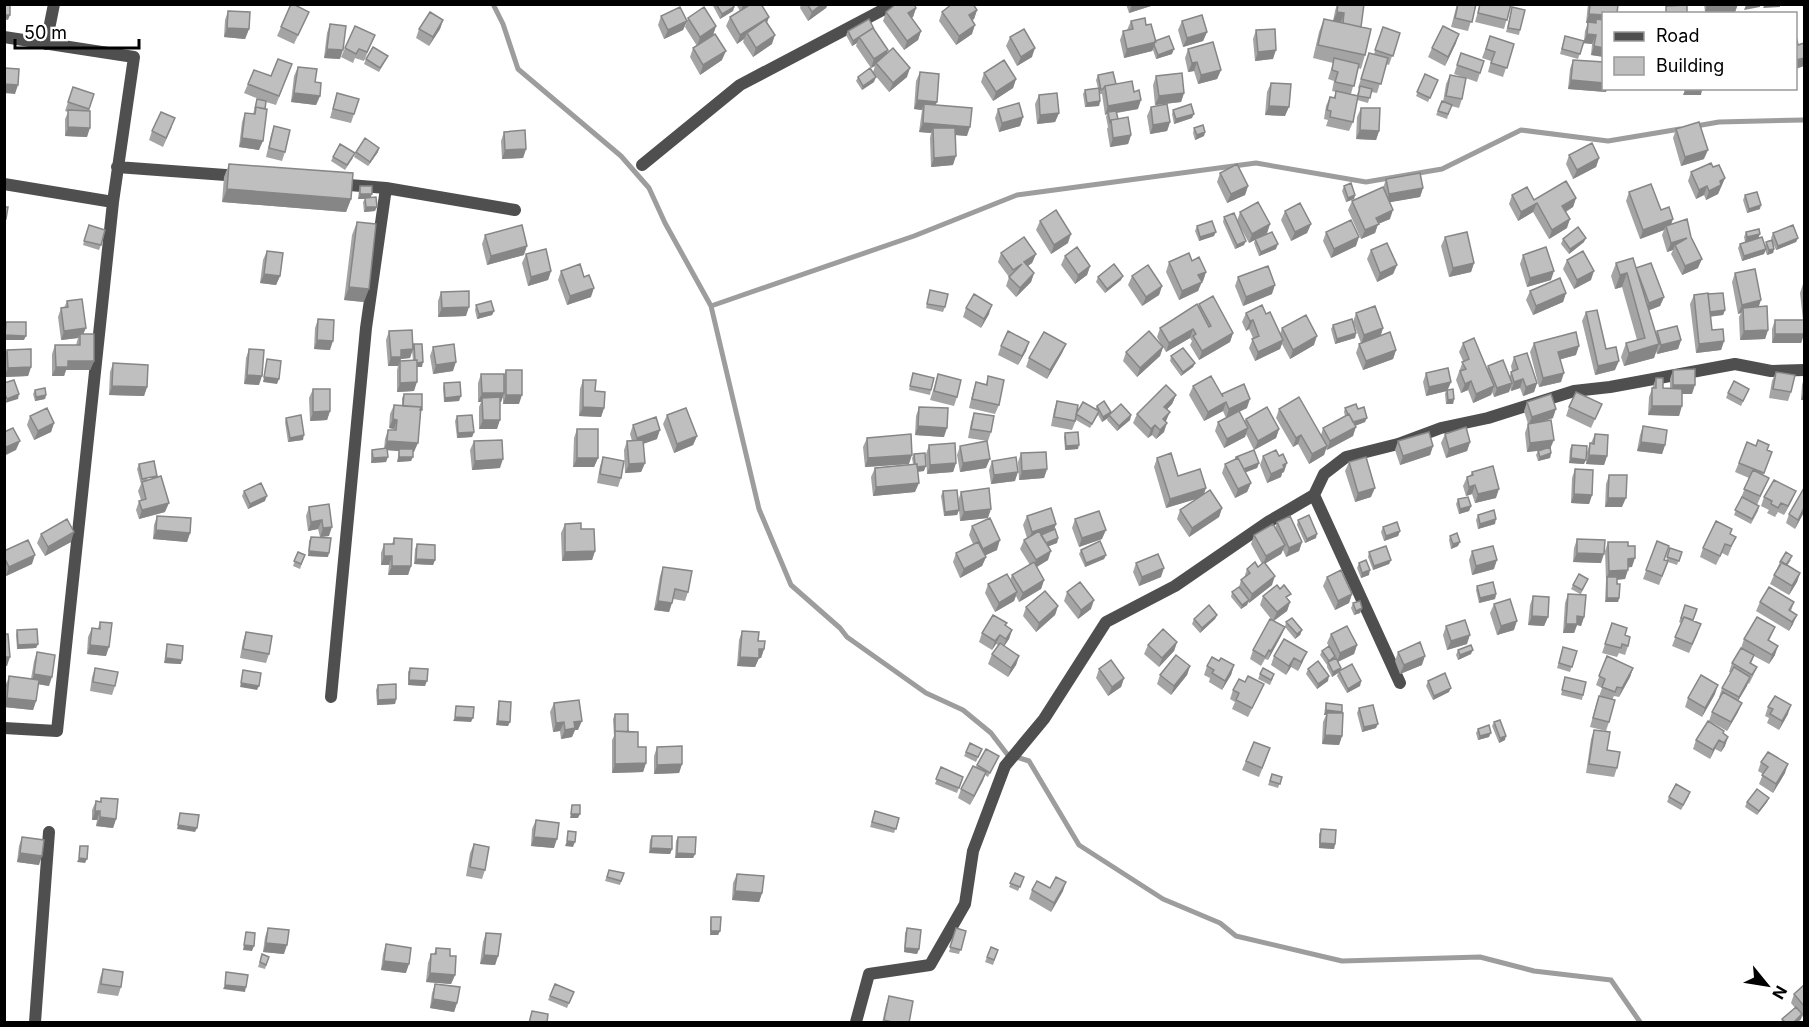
<svg xmlns="http://www.w3.org/2000/svg" width="1809" height="1027" font-family="Inter,sans-serif">
<rect width="100%" height="100%" fill="#fff"/>
<g fill="none" stroke-linecap="round" stroke-linejoin="round">
<!-- stream -->
<path stroke="#9d9d9d" stroke-width="5" d="M493,4L503,24L518,69L621,156L649,188L665,223L711,306L759,509L791,585L840,628L847,637L926,693L963,710L991,733L1007,754L1029,761L1079,845L1163,899L1220,923L1236,936L1342,961L1480,957L1534,971L1611,980L1640,1022
M1696,126L1719,122L1804,120
M711,306L914,236L1017,195L1256,163L1366,182L1442,169L1521,130L1608,141L1680,129"/>
<!-- minor -->
<path stroke="#4f4f4f" stroke-width="12" d="M4,37L134,57L113,202L57,731L4,728
M46,44L54,4
M642,165L740,85L894,4
M117,167L239,176
M4,184L113,202
M337,184L386,188L515,210
M1314,495L1400,683
M331,697L366,328L386,188
M35,1022L49,832
M856,1022L869,974L930,965L965,904L973,851L1005,766L1044,719L1106,622L1175,586L1268,522L1314,495L1324,474L1346,457L1398,444L1441,428L1488,418L1574,391L1610,387L1735,364L1771,371L1804,370"/>
</g>
<!-- wall -->
<path fill="#a4a4a4" fill-rule="evenodd" d="M712,4H733L734,7L733,11L720,19Z
M736,4H761L769,17L767,23L772,44L753,57L743,42L744,39L737,44L726,26L730,17L740,11Z
M801,4H828L826,8L808,21L800,8Z
M1126,4H1151V6L1129,13Z
M1337,4H1364L1361,27L1365,55L1361,69L1358,68L1351,94L1357,95L1359,89L1358,88L1369,53L1374,54L1383,27L1400,33L1389,65L1386,64L1377,93L1371,92L1368,103L1357,100L1353,122L1349,131L1326,126L1328,120L1324,119L1326,106L1330,97H1334L1336,92L1332,91L1334,81L1328,79L1333,63L1313,58L1319,32L1324,19L1333,21L1335,11Z
M1457,4H1476L1468,31L1451,27Z
M1480,4H1511L1504,29L1475,22Z
M1588,4H1618L1604,14V57L1591,55L1592,44L1583,43L1584,41L1578,59L1560,54L1565,36L1584,41L1585,31L1588,23H1586Z
M1704,4H1738L1735,12H1705Z
M1512,7L1520,30L1519,35L1506,32Z
M916,8L913,17L911,18L921,31L918,40L904,50L883,21L886,12Z
M977,10L974,19L972,20V34L956,45L939,21L942,12Z
M228,11L249,29L245,39L224,37L225,20Z
M661,16L687,21L683,30L664,39L658,25Z
M688,18L716,26L713,35L697,46L685,27Z
M443,20L440,29L429,46L416,38L419,29Z
M305,21L294,44L277,36L281,27Z
M1131,21L1146,25L1155,41L1172,54L1156,59L1153,50L1152,51L1124,58L1120,40L1123,31L1127,30Z
M1182,21L1207,32L1203,41L1183,47L1178,30Z
M330,24L340,59L324,58L327,33Z
M1256,30L1273,59L1255,61L1253,39Z
M848,31L886,54L907,77L889,92L874,74V82L862,90L856,81L858,77L873,72L875,66L871,68L856,46L857,43L852,46L846,35Z
M375,35L364,61L355,58L353,63L341,57L345,48Z
M1490,36L1514,44L1503,77L1488,72L1491,61L1482,58Z
M1010,37L1032,57L1017,66L1006,46Z
M1456,43L1445,66L1428,57L1432,48Z
M693,48L722,60L700,75L690,57Z
M1188,49L1221,70L1217,79L1198,84L1194,71L1188,72L1185,58Z
M1461,53L1484,61L1477,82L1454,74Z
M366,59L386,60L379,72L364,64Z
M1573,60L1604,88H1607L1606,92L1568,89L1570,69Z
M292,64L276,105L266,102L259,150L239,147L242,122L245,113L253,114L257,99L261,100L244,93L254,70L271,76Z
M298,67L315,82L320,96L316,105L291,102L294,76Z
M920,72L936,105L967,136L955,135L953,165L931,167L930,138L931,133L919,132L922,110L914,109L916,81Z
M984,73L1016,79L1013,88L993,101L981,82Z
M1425,74L1438,80L1428,102L1416,96Z
M1098,75L1116,84L1138,109L1117,113L1118,119L1131,135L1128,144L1110,147L1107,129L1108,127L1106,117L1107,114L1105,115L1102,94H1100V101L1099,106L1085,107L1083,94L1085,90L1098,88L1096,80Z
M1450,75L1462,99L1459,108L1451,106L1447,119L1436,115L1442,101L1443,102L1446,84Z
M1156,76L1184,93L1181,102L1155,105L1153,85Z
M1271,83L1285,116L1265,115L1267,92Z
M73,87L89,109L87,137L65,136V119L68,112L65,111Z
M337,93L354,114L351,123L330,118Z
M1039,95L1059,113L1055,122L1037,124L1035,104Z
M1151,107L1170,122L1167,131L1150,134L1147,116Z
M1361,108L1379,131L1376,140L1356,139L1357,117Z
M998,109L1023,117L1020,126L999,132L995,118Z
M1173,110L1192,118L1174,124L1172,114Z
M274,126L285,152L282,161L266,157L271,135Z
M172,127L163,147L149,140L152,131Z
M1194,128L1205,132L1204,136L1195,140L1193,133Z
M1676,129L1704,159L1681,166L1673,138Z
M504,132L526,149L523,158L502,159L501,141Z
M356,152H378L368,166L354,157Z
M1569,155L1599,158L1596,167L1573,179L1566,164Z
M333,157L353,158L345,170L331,161Z
M229,164L351,199L346,212L222,202L224,177Z
M1713,167L1725,178L1718,194L1706,200L1704,195L1696,199L1688,181L1691,172Z
M1220,173L1248,186L1245,195L1227,203L1217,182Z
M1386,179L1423,188L1420,197L1389,202L1390,219L1378,224L1375,233L1361,239L1348,210L1352,201L1383,188Z
M360,186L371,197L375,211L364,212L363,202L365,199H358L359,190Z
M1344,186L1355,195L1354,199L1346,202L1342,191Z
M1629,192L1661,210L1671,224L1698,268L1682,275L1671,254L1673,250L1667,252L1662,235L1664,230L1640,239L1626,201Z
M1512,195L1534,200L1576,198L1573,207L1566,212L1567,228L1549,239L1533,212L1518,221L1509,204Z
M1745,195L1760,209L1747,213L1743,200Z
M1285,211L1311,224L1307,233L1291,241L1281,220Z
M1240,212L1270,224L1267,233L1276,249L1259,256L1254,243L1255,240L1249,243L1237,221Z
M1224,217L1244,245L1235,249L1223,222Z
M1040,221L1068,243L1051,254L1036,230Z
M357,222L364,302L344,300L352,235Z
M89,225L101,245L99,250L83,245Z
M1197,226L1214,236L1199,241L1195,231Z
M1326,232L1356,246L1331,258L1323,241Z
M1746,232L1759,238L1765,246L1766,242L1774,249L1773,253L1767,255L1765,250L1764,254L1742,261L1738,248L1740,244L1745,242L1744,237Z
M1773,233L1798,238L1796,242L1776,250L1771,238Z
M485,235L524,255L487,265L482,244Z
M1445,237L1474,263L1471,272L1449,277L1441,246Z
M1563,239L1584,242L1569,254L1561,244Z
M1371,250L1397,265L1393,274L1377,282L1367,259Z
M267,251L280,276L276,285L260,283L263,260Z
M1001,253L1036,254L1032,263L1028,266L1034,273L1031,282L1016,297L1006,286L1009,277L998,262Z
M526,254L551,271L548,280L528,286L522,263Z
M1523,255L1551,280L1527,287L1520,264Z
M1065,256L1090,266L1087,275L1075,284L1061,265Z
M1567,260L1591,280L1574,289L1563,269Z
M1192,261L1206,272L1203,281H1201L1198,291L1179,300L1166,272L1169,262Z
M1616,263L1636,268L1664,297L1660,306L1649,310L1656,334L1657,331L1681,340L1678,349L1657,354L1656,351L1654,358L1624,366L1621,357L1626,343L1637,340L1622,287L1615,289L1611,276Z
M561,271L584,277L591,297L567,305L558,280Z
M1735,273L1758,307L1768,330L1765,339L1740,340L1739,317L1741,313L1738,314L1732,282Z
M1132,276L1162,286L1159,295L1142,306L1128,285Z
M1098,277L1121,280L1105,293L1096,282Z
M1238,277L1272,294L1243,306L1235,286Z
M1803,284H1804V319L1803,320L1800,293Z
M930,290L945,307L943,312L926,308Z
M1530,291L1566,293L1563,302L1533,315L1526,300Z
M441,292L466,316L438,317V301Z
M1694,295L1725,310L1723,315L1710,316L1712,330L1724,341L1721,350L1696,353L1690,304Z
M67,301L84,334L94,361L90,370H66L64,376H52V354L55,345H76L78,338L61,340L58,317L61,308H64Z
M1199,304L1233,333L1230,342L1199,360L1190,345L1192,341L1190,338L1166,352L1163,347L1160,356L1137,377L1123,361L1126,352L1162,346L1157,337L1160,328L1198,307Z
M476,305L494,311L492,315L477,319L475,310Z
M966,308L989,314L981,328L963,317Z
M1586,312L1606,349L1615,370L1595,375L1582,321Z
M1246,313L1266,314L1280,334L1282,328L1314,345L1290,359L1282,344L1280,349L1255,361L1249,348L1253,338L1249,329L1246,331L1242,322Z
M1356,313L1383,328L1381,335L1396,350L1393,359L1363,370L1356,353L1359,344L1361,343L1354,324L1356,333L1355,338L1335,344L1331,329L1333,325L1353,322Z
M318,319L330,350L314,349L315,328Z
M1775,320H1804V336V335L1801,343H1772V329Z
M389,331L413,347L414,344L422,367H417L414,391L397,392V370L398,366H388L386,340ZM412,351L413,360L400,361L401,359L410,358Z
M1029,342L1026,351L1018,365L998,355L1001,346Z
M1463,343L1487,369L1488,366L1510,376L1511,372L1512,371L1511,366L1514,357L1537,383L1534,392L1523,396L1520,388L1511,391L1510,388L1509,392L1494,397L1492,392L1491,395L1473,403L1468,390L1461,393L1456,380L1463,361L1459,352Z
M1534,343L1576,355L1560,359L1561,382L1539,387L1530,352Z
M1066,344L1062,353L1047,379L1026,367L1029,358Z
M433,347L453,371L433,374L430,356Z
M249,349L259,385L244,384L246,358Z
M7,350L31,367L28,376L4,377V357Z
M1171,356L1195,363L1193,367L1181,376L1170,361Z
M113,363L147,387L144,396L109,395L110,372Z
M506,370L519,404H503V397L501,402H500L497,429H479V407L481,402H478V383L481,374L504,375Z
M1673,370L1692,394H1682L1679,416L1648,415L1649,397L1656,378L1663,388L1670,389V379Z
M1776,372L1791,392L1788,401L1769,398L1772,381Z
M913,373L931,390L930,395L909,390Z
M1426,373L1451,382L1448,389L1454,399L1453,404H1446L1445,394L1446,391L1426,396L1423,382Z
M938,374L957,397L954,406L930,400Z
M988,376L999,405L995,414L969,408L973,391L976,382L986,384Z
M1804,378V400H1801L1802,385Z
M583,380L604,408L601,417L579,416L580,389Z
M444,383L459,401L444,402L443,388Z
M1193,386L1222,395L1247,408L1239,412L1244,422L1246,419L1279,429L1276,438L1254,450L1246,434L1245,437L1224,448L1215,431L1218,422L1226,418L1223,411L1204,421L1189,395Z
M313,389L330,411L327,420L310,421L309,398Z
M1749,389L1741,406L1726,398L1728,393Z
M35,390L46,395L45,399L35,401L33,394Z
M404,394L421,415L414,452H413L411,461L397,462L399,451L387,450L386,462L371,463V454L372,450L384,449L385,439L388,430H394V429L389,428L390,414L394,405L402,406V398Z
M1176,395L1172,404L1167,409L1164,432L1156,439L1152,435L1148,438L1133,423L1137,414Z
M1057,401L1077,413L1095,409L1097,406L1111,412L1131,415L1130,420L1117,431L1107,420L1108,418L1102,422L1098,415L1090,428L1076,420L1072,430L1051,426L1054,410Z
M1527,402L1553,418L1542,422L1551,453L1550,458L1538,461L1536,455L1538,451L1527,452L1525,433L1528,424L1524,411Z
M1602,404L1591,428L1566,416L1569,407Z
M919,407L944,437L915,435L916,416Z
M1345,408L1358,409L1365,422L1355,426L1353,436L1327,450L1326,449L1324,455L1309,464L1298,444L1293,447L1276,418L1279,409L1321,435L1323,428L1345,416L1344,412Z
M974,413L991,432L988,441L968,438L971,422Z
M667,415L697,436L693,445L674,453L663,424Z
M30,416L54,423L51,432L34,440L27,425Z
M457,416L474,432L472,437L457,438L455,421Z
M286,418L303,440L288,442L285,422Z
M633,425L657,439L643,444L645,463L641,472L625,473L624,450L627,441H632L630,434Z
M1643,426L1665,445L1662,454L1637,451L1640,435Z
M577,429L598,458L594,467H573L574,438Z
M1065,433L1078,449L1065,450L1064,437Z
M1445,434L1470,442L1467,451L1446,458L1441,443Z
M1595,434L1607,456L1604,465L1586,464L1587,453L1584,464L1569,463L1570,449L1572,445L1587,452L1590,443H1591Z
M867,438L909,464L865,467L863,447Z
M474,441L500,468L472,470L470,450Z
M1398,441L1433,446L1430,455L1400,465L1395,450Z
M1747,442L1772,452L1763,475L1769,478L1757,505L1759,506L1758,511L1751,524L1734,515L1749,478L1735,472Z
M929,445L956,463L953,472L927,474L926,454Z
M960,446L986,468L960,472L957,455Z
M1021,453L1047,469L1044,478L1019,480L1018,462Z
M914,454L924,471L917,472L915,492L873,496L871,477L875,468L913,464L912,458Z
M1263,456L1284,472L1282,473L1281,477L1267,483L1260,465Z
M603,457L621,478L618,487L597,483L600,466Z
M1236,457L1259,463L1257,468L1245,472L1251,483L1247,492L1235,498L1222,473L1225,464L1235,459Z
M1157,458L1178,476L1222,508L1219,517L1189,537L1177,519L1180,510L1198,498L1166,508L1154,467Z
M992,461L1015,481L991,484L989,470Z
M1349,462L1371,497L1355,502L1345,471Z
M139,464L165,512L139,519L136,510L139,501L141,500L138,491L141,484L137,469Z
M1575,469L1592,495L1589,504L1571,503L1572,478Z
M1472,472L1496,498L1475,503L1472,494L1466,496L1463,486L1467,477L1470,476Z
M1609,475L1622,507H1605L1606,484Z
M244,491L265,501L248,509L242,496Z
M943,491L958,501L961,492L988,518L960,521L959,510L957,515L944,516L941,496Z
M1764,497L1792,500L1784,515L1778,512L1775,517L1767,513L1769,510L1761,506Z
M1458,499L1471,506L1469,511L1459,514L1456,504Z
M329,504V536L320,537L328,557L308,556L309,541L311,537H320L318,529L308,531L306,516L309,507Z
M1804,512L1795,529L1786,523L1789,514Z
M1478,515L1495,524L1478,529L1476,520Z
M157,516L190,533L187,542L153,539L154,525Z
M1027,516L1056,524L1054,529L1058,538L1057,543L1048,546V560L1037,567L1044,580L1041,589L1019,602L1016,596L1014,601L995,612L985,593L988,584L1010,580L1012,575L1030,565L1020,549L1024,540L1027,538L1023,525Z
M1075,519L1102,539L1079,547L1072,528Z
M1298,520L1316,538L1305,543L1297,525Z
M1277,522L1302,542L1299,551L1286,557L1283,550L1281,554L1265,563L1272,585L1249,603L1248,602L1247,605L1241,609L1231,597L1232,592L1239,587L1241,580L1244,578L1247,569L1258,567L1262,564L1251,544L1254,535L1275,528Z
M565,524L581,529L595,551L592,560L562,561L561,533Z
M972,526L997,550L985,555L986,557L982,566L960,578L953,562L956,553L973,544L969,535Z
M1383,527L1400,531L1398,536L1384,541L1381,532Z
M41,534L71,542L45,556L37,543Z
M1731,534L1732,546L1728,556L1722,553L1716,565L1700,557L1703,548Z
M1450,536L1458,546L1451,549L1449,540Z
M394,538L411,566L408,575H388L389,565H381V553L384,544H392Z
M1577,539L1601,563L1573,562L1574,548Z
M1657,541L1664,560L1666,561L1670,548L1682,552L1677,565L1668,562L1659,585L1643,579Z
M1608,542L1628,546L1632,567H1628L1625,579L1617,580L1619,598L1618,602H1605L1606,580L1605,551Z
M417,544L435,560L433,565L414,564L415,549Z
M1081,550L1106,555L1104,559L1085,567L1079,554Z
M4,551L32,564L6,576L4,573Z
M1472,551L1494,569L1472,575L1469,560Z
M298,552L305,555L300,569L293,566Z
M1369,552L1391,560L1389,564L1373,570L1368,557Z
M1791,560L1787,566L1800,573L1797,582L1789,595L1770,584L1780,562Z
M1136,563L1161,577L1139,586L1133,572Z
M1359,563L1369,575L1361,578L1357,568Z
M663,567L688,592L685,601L673,599L669,612L654,610L660,576Z
M1327,577L1352,594L1349,603L1335,610L1323,586Z
M1588,579L1581,594L1584,617L1581,626L1577,625L1574,633H1563L1565,603L1568,594H1580L1571,589L1573,585Z
M1477,586L1496,594L1495,599L1479,603L1476,590Z
M1067,592L1091,609L1078,619L1064,601Z
M1263,596L1289,600L1290,602L1287,611L1274,621L1285,627L1281,636L1268,660L1265,659L1261,666L1250,659L1253,650L1272,620L1260,605Z
M1533,596L1548,617L1544,626L1528,625L1530,605Z
M1760,602H1794L1791,611L1793,624L1789,631L1756,611Z
M1353,603L1362,608L1360,613L1354,615L1351,608Z
M1494,604L1514,630L1497,635L1490,613Z
M1685,605L1698,633L1689,653L1672,646L1681,623L1679,622Z
M1058,606L1055,615L1036,632L1023,616L1026,607Z
M1217,615L1215,619L1200,633L1192,624L1194,619Z
M100,622L106,656L87,654L88,637L92,628H98Z
M1286,622L1302,630L1300,635L1295,639L1285,627Z
M1612,623L1625,635L1628,646L1625,655L1619,653L1617,657L1602,653Z
M1006,626L1012,630L1009,639L1004,646L1019,656L1016,665L1008,677L988,664L992,654L998,645L996,644L992,650L979,642L982,633Z
M1446,626L1467,644L1447,650L1443,635Z
M1775,627L1769,641L1775,655L1769,664L1754,656L1751,664L1757,667L1753,676L1749,684L1748,683L1738,701V712L1727,731L1709,721L1712,712L1720,697H1719L1722,688L1731,673L1729,672L1732,663L1741,648L1744,639Z
M17,630L38,644L36,648L17,649L16,635Z
M742,631L758,641L764,649L761,658H759L755,667L737,666L739,640Z
M246,632L269,654L266,663L240,658L243,641Z
M1331,634L1357,645L1354,654L1338,662L1340,671L1361,681L1360,686L1347,693L1337,676L1338,673L1332,677L1327,667V665L1320,655L1322,651L1329,647L1327,643Z
M1284,639L1303,661L1298,671L1291,667L1286,675L1271,665L1274,656Z
M1177,642L1174,651L1159,667L1144,654L1148,645Z
M167,644L181,664L164,663L166,649Z
M1563,647L1577,651L1570,672L1557,668Z
M1458,650L1471,654L1458,660L1456,655Z
M37,652L49,686L38,684L36,701L33,710L4,707L6,686L4,690V671L6,685L9,676L31,679L34,661Z
M1398,652L1422,665L1400,674L1395,661Z
M1607,656L1633,668L1630,677L1619,697L1614,696L1612,700L1609,722L1606,731L1590,727L1596,705L1602,688L1596,685Z
M1219,661L1234,665L1231,675L1222,690L1209,682L1210,678L1204,675L1207,666Z
M1190,666L1187,675L1171,695L1157,684L1160,675Z
M95,668L115,686L112,695L90,691L92,677Z
M410,668L425,686L408,685V672Z
M1099,669L1124,678L1121,687L1108,696L1096,678Z
M1308,669L1328,681L1317,689L1306,674Z
M1260,674L1273,678L1270,685L1258,679Z
M1565,677L1583,695L1582,700L1561,695Z
M1428,681L1449,692L1433,700L1426,686Z
M1245,682L1264,684L1260,693L1248,717L1232,709L1235,702L1230,699L1233,690Z
M378,685L396,699L395,704L377,705L376,690Z
M1715,694L1702,717L1685,707L1688,698Z
M499,701L508,726L496,725L498,706Z
M554,703L578,730H575L572,737L561,739L560,731L553,732L550,712Z
M1326,703L1341,713L1342,736L1339,745L1322,744L1323,722L1326,715H1324L1325,708Z
M1768,707L1788,714L1779,730L1767,723L1769,718L1765,716Z
M1359,708L1376,728L1362,732L1357,713Z
M615,714L638,747L646,763L643,772L612,773V740L614,736L613,719Z
M1494,722L1505,740L1499,743L1492,726Z
M1478,729L1489,737L1478,740L1476,733Z
M1594,730L1607,750L1617,768L1614,777L1586,773L1591,739Z
M1724,733L1725,746L1721,752L1715,749L1710,759L1693,749L1696,740Z
M1254,742L1267,757L1259,777L1242,770Z
M970,743L982,749L976,762L964,756Z
M657,747L682,764L679,773L654,774V756Z
M986,749L999,756L988,777L985,775L970,805L958,798L961,789L976,767Z
M1761,762L1785,773L1773,793L1759,784L1763,774L1758,771Z
M941,767L963,777L957,793L935,784Z
M1272,774L1282,777L1278,788L1268,785Z
M1689,796L1681,810L1667,802L1669,797Z
M101,798L116,819L113,828L96,826L97,820H92V810L96,801L100,802Z
M1747,802H1767L1757,815L1745,807Z
M875,811L899,818L894,833L870,827Z
M536,820L554,848L531,846L532,829Z
M1321,829L1335,844L1334,849L1319,848V834Z
M652,836L672,849L670,854L649,853L650,840Z
M22,837L39,865L17,862L19,846Z
M678,837L695,854L693,858H675L676,841Z
M474,844L485,870L482,879L466,876L470,853Z
M609,870L624,873L620,885L605,881Z
M1015,873L1024,877L1018,891L1009,887Z
M737,874L762,893L759,902L732,900L733,883Z
M1050,888L1063,891L1051,912L1029,899L1032,890Z
M711,917L720,931L718,935H710V921Z
M268,928L284,954L263,952L265,937Z
M907,928L919,949L917,954L904,952L905,933Z
M956,928L966,931L959,954L949,952Z
M486,933L498,956L495,965L480,964L483,942Z
M386,944L406,973L381,970L383,954Z
M991,947L998,950L993,965L985,962Z
M436,948L450,956L455,975L451,984L426,982L428,963L431,954H434Z
M262,954L269,957L265,969L258,967Z
M103,969L121,987L118,996L97,993L100,978Z
M435,984L457,1003L454,1012L430,1008L432,993Z
M1804,985V1015L1803,1017L1802,1016L1801,1019L1797,1023H1781L1782,1019L1795,1008L1791,1003L1794,994Z
M574,992L567,1008L548,1000L550,996Z
M889,996L909,1023H882L886,1005Z"/>
<!-- shaded-wall -->
<path fill="#868686" d="M743,4H755L741,13Z
M822,4H828L826,8L808,21L812,12Z
M1132,4H1151V6L1129,13Z
M1707,4H1738L1735,12H1705Z
M1749,4H1760V7L1744,10L1746,5Z
M1765,4H1780V7L1763,8Z
M734,7L733,11L720,19L722,14Z
M916,8L913,17L905,22L908,13Z
M977,10L974,19L966,24L969,15Z
M1337,12L1344,13L1341,22L1333,21Z
M1589,14L1604,15V24L1596,19L1595,24L1586,23Z
M4,15H10L8,20L4,19Z
M769,17L765,26L747,33L744,39L737,44L740,35Z
M443,20L440,29L429,46L433,37Z
M687,21L683,30L664,39L668,30Z
M975,25L972,34L956,45L959,36Z
M716,26L713,35L697,46L700,37Z
M227,28L249,29L245,39L224,37Z
M921,31L918,40L904,50L907,41Z
M1207,32L1203,41L1183,47L1187,38Z
M1459,34L1456,43L1445,66L1448,57Z
M1587,34L1596,35L1592,44L1583,43Z
M775,35L772,44L753,57L756,48Z
M859,38L857,43L852,46L853,41Z
M1156,42L1152,51L1124,58L1127,49Z
M1594,46L1604,48V57L1591,55Z
M1035,48L1032,57L1017,66L1021,57Z
M327,49L343,50L340,59L324,58Z
M1174,49L1172,54L1156,59L1158,55Z
M888,50L885,59L876,63L875,66L871,68L874,59Z
M1276,50L1273,59L1255,61L1258,52Z
M726,51L722,60L700,75L703,65Z
M1804,58V66L1796,69V60Z
M1197,62L1194,71L1188,72L1192,63Z
M910,68L907,77L889,92L893,83Z
M1221,70L1217,79L1198,84L1201,75Z
M876,77L874,82L862,90L863,86Z
M1016,79L1013,88L993,101L996,92Z
M1571,80L1604,83V88H1607L1606,92L1568,89Z
M4,84L18,85L15,94L4,93Z
M1685,90H1702L1701,95H1683Z
M294,93L320,96L316,105L291,102Z
M1184,93L1181,102L1155,105L1159,96Z
M917,100L937,102L933,111L924,104L922,110L914,109Z
M1141,100L1138,109L1108,114V112L1107,114L1105,115L1108,106Z
M1100,101L1099,106L1085,107L1087,103Z
M1269,106L1289,107L1285,116L1265,115Z
M1059,113L1055,122L1037,124L1040,115Z
M1194,114L1192,118L1174,124L1176,119Z
M1023,117L1020,126L999,132L1002,123Z
M1170,122L1167,131L1150,134L1153,125Z
M923,123L970,127L967,136L933,133V128L931,133L919,132Z
M68,127L90,128L87,137L65,136Z
M1360,130L1379,131L1376,140L1356,139Z
M1205,132L1204,136L1195,140L1197,135Z
M1131,135L1128,144L1110,147L1113,138Z
M242,138L263,141L259,150L239,147Z
M379,148L378,152L368,166L370,162Z
M526,149L523,158L502,159L505,150Z
M1708,150L1704,159L1681,166L1685,157Z
M956,156L953,165L931,167L934,158Z
M1599,158L1596,167L1573,179L1577,170Z
M1725,178L1718,194L1706,200L1709,191L1720,181Z
M1248,186L1245,195L1227,203L1231,194Z
M1707,186L1704,195L1696,199L1699,190Z
M1423,188L1420,197L1386,203L1389,194Z
M227,189L351,199L346,212L222,202Z
M360,194H372L370,199H358Z
M1355,195L1354,199L1346,202L1348,198Z
M1576,198L1573,207L1559,215L1562,206Z
M1537,203L1533,212L1518,221L1521,212Z
M1761,205L1760,209L1747,213L1749,209Z
M366,207H377L375,211L364,212Z
M1393,210L1390,219L1378,224L1375,233L1361,239L1365,230L1376,218Z
M1570,219L1567,228L1549,239L1552,230Z
M1673,219L1670,228L1666,226L1664,230L1640,239L1643,230Z
M1270,224L1267,233L1249,243L1252,234Z
M1311,224L1307,233L1291,241L1295,232Z
M1216,232L1214,236L1199,241L1200,237Z
M1071,234L1068,243L1051,254L1054,245Z
M1760,234L1758,239L1745,242L1747,237Z
M1359,237L1356,246L1331,258L1334,249Z
M1586,238L1584,242L1569,254L1570,249Z
M1687,238L1675,245L1673,250L1667,252L1671,243Z
M1798,238L1796,242L1776,250L1778,246Z
M1246,241L1244,245L1235,249L1237,245Z
M1278,244L1276,249L1259,256L1261,252Z
M527,246L524,255L487,265L491,256Z
M1766,249L1764,254L1742,261L1744,256Z
M1774,249L1773,253L1767,255L1769,250Z
M1036,254L1032,263L1020,271L1024,262Z
M1702,259L1698,268L1682,275L1685,266Z
M1474,263L1471,272L1449,277L1453,268Z
M1397,265L1393,274L1377,282L1380,273Z
M1090,266L1087,275L1075,284L1078,275Z
M551,271L548,280L528,286L531,277Z
M1554,271L1551,280L1527,287L1530,278Z
M1594,271L1591,280L1574,289L1577,280Z
M1206,272L1203,281L1195,284L1198,275Z
M1034,273L1031,282L1016,297L1020,288Z
M1627,273L1622,287L1615,289L1620,275Z
M264,274L280,276L276,285L260,283Z
M1123,276L1121,280L1105,293L1107,289Z
M1202,282L1198,291L1179,300L1182,291Z
M1275,285L1272,294L1243,306L1246,297Z
M1162,286L1159,295L1142,306L1146,297Z
M349,287L369,289L364,302L344,300Z
M594,288L591,297L567,305L570,296Z
M1566,293L1563,302L1533,315L1536,306Z
M1664,297L1660,306L1645,312L1649,303Z
M1761,300L1758,309L1743,308L1741,313L1738,314L1742,305Z
M992,305L989,314L981,328L984,319Z
M469,307L466,316L438,317L442,308Z
M1725,310L1723,315L1708,317L1710,312Z
M494,311L492,315L477,319L479,314Z
M1253,320L1249,329L1246,331L1250,321Z
M86,328L82,337L80,334L78,338L61,340L64,331Z
M1383,328L1380,337L1361,344L1364,335Z
M1193,329L1190,338L1166,352L1169,343Z
M1768,330L1765,339L1740,340L1744,331Z
M1233,333L1230,342L1199,360L1202,351Z
M1356,333L1355,338L1335,344L1337,339Z
M1775,334H1804L1801,343H1772Z
M5,335L26,336L24,340H4Z
M1317,336L1314,345L1290,359L1293,350Z
M317,340L333,341L330,350L314,349Z
M1283,340L1280,349L1255,361L1258,352Z
M1681,340L1678,349L1657,354L1661,345Z
M1724,341L1721,350L1696,353L1699,344Z
M1029,342L1026,351L1018,365L1022,356Z
M1066,344L1062,353L1047,379L1050,370Z
M1659,344L1654,358L1624,366L1629,353Z
M1579,346L1576,355L1555,361L1558,352Z
M1163,347L1160,356L1137,377L1140,368Z
M413,349L410,358L401,359L398,366H388L391,357L401,350Z
M1396,350L1393,359L1363,370L1366,361Z
M68,361H94L90,370H66L64,376H52L56,367Z
M1619,361L1615,370L1595,375L1598,366Z
M423,362L422,367H413L415,363Z
M456,362L453,371L433,374L436,365Z
M1195,363L1193,367L1181,376L1183,372Z
M31,367L28,376L4,377L8,368Z
M1564,373L1561,382L1539,387L1543,378Z
M247,375L262,376L259,385L244,384Z
M264,377L279,379L277,384L263,382Z
M1523,379L1520,388L1511,391L1514,382Z
M1471,381L1468,390L1461,393L1465,384Z
M417,382L414,391L397,392L400,383Z
M1451,382L1447,391L1426,396L1429,387Z
M1512,383L1509,392L1494,397L1497,388Z
M1537,383L1534,392L1523,396L1526,387Z
M1673,385H1695L1692,394H1670Z
M112,386L147,387L144,396L109,395Z
M1494,386L1491,395L1473,403L1476,394Z
M1804,392V400H1801Z
M482,393H504L501,402H482V398L481,402H478Z
M19,394L18,399L5,403L7,399Z
M46,395L45,399L35,401L36,397Z
M506,395H522L519,404H503Z
M1176,395L1172,404L1161,416L1164,407Z
M461,396L459,401L444,402L445,398Z
M1250,399L1247,408L1226,418L1229,409Z
M1454,399L1453,404H1446L1448,400Z
M1226,402L1223,411L1204,421L1208,412Z
M1652,406H1682L1679,416L1648,415Z
M583,407L604,408L601,417L579,416Z
M1556,409L1553,418L1528,426L1532,417Z
M330,411L327,420L310,421L313,412Z
M1111,412L1108,418L1102,422L1103,417Z
M1170,412L1166,421L1160,428L1163,419Z
M1131,415L1130,420L1117,431L1119,426Z
M1367,418L1365,422L1349,428L1350,423Z
M393,419L397,420L394,429L389,428Z
M483,420H500L497,429H479Z
M54,423L51,432L34,440L38,431Z
M1167,423L1164,432L1156,439L1160,430Z
M1155,425L1152,435L1148,438L1151,429Z
M918,426L947,428L944,437L915,435Z
M1356,427L1353,436L1327,450L1330,441Z
M1248,428L1245,437L1224,448L1227,439Z
M1279,429L1276,438L1254,450L1258,441Z
M660,430L657,439L634,447L637,438Z
M474,432L472,437L457,438L458,433Z
M304,435L303,440L288,442L290,438Z
M1301,435L1298,444L1293,447L1296,438Z
M697,436L693,445L674,453L677,444Z
M1554,440L1550,449L1527,452L1530,443Z
M20,441L16,450L4,456V448Z
M387,441L418,443L414,452L384,450Z
M1470,442L1467,451L1446,458L1449,449Z
M1641,442L1665,445L1662,454L1637,451Z
M1079,445L1078,449L1065,450L1066,446Z
M1327,446L1324,455L1309,464L1312,454Z
M1433,446L1430,455L1400,465L1403,456Z
M1551,453L1550,458L1538,461L1540,457Z
M912,455L909,464L865,467L868,458Z
M1589,455L1607,456L1604,465L1586,464Z
M388,457L386,462L371,463L373,458Z
M399,457H413L411,461L397,462Z
M577,458H598L594,467H573Z
M1571,458L1586,460L1584,464L1569,463Z
M503,459L500,468L472,470L475,461Z
M990,459L986,468L960,472L963,463Z
M645,463L641,472L625,473L629,464Z
M956,463L953,472L927,474L930,465Z
M1259,463L1257,468L1239,475L1241,470Z
M1287,463L1284,472L1282,473L1281,477L1267,483L1271,474Z
M926,466L924,471L914,472L915,468Z
M1047,469L1044,478L1019,480L1022,471Z
M1018,472L1015,481L991,484L994,475Z
M919,483L915,492L873,496L876,487Z
M1251,483L1247,492L1235,498L1238,489Z
M1475,485L1472,494L1466,496L1469,487Z
M1206,488L1203,497L1166,508L1170,499Z
M1375,488L1371,497L1355,502L1358,493Z
M1499,489L1496,498L1475,503L1478,494Z
M1796,491L1792,500L1784,515L1788,506Z
M1574,494L1592,495L1589,504L1571,503Z
M267,496L265,501L248,509L250,504Z
M1608,498H1626L1622,507H1605Z
M169,503L165,512L139,519L142,510Z
M1471,506L1469,511L1459,514L1460,509Z
M1222,508L1219,517L1189,537L1192,528Z
M1804,508V512L1795,529L1798,520Z
M991,509L988,518L960,521L964,512Z
M959,510L957,515L944,516L945,512Z
M1496,519L1495,524L1478,529L1480,524Z
M322,520L318,529L308,531L311,522Z
M1056,524L1053,533L1028,541L1032,532Z
M332,527L329,536L320,537L323,528Z
M156,530L190,533L187,542L153,539Z
M1106,530L1102,539L1079,547L1082,538Z
M1400,531L1398,536L1384,541L1386,536Z
M74,532L71,542L45,556L48,547Z
M1317,534L1316,538L1305,543L1307,539Z
M1058,538L1057,543L1042,549L1043,544Z
M1000,540L997,550L980,558L983,549Z
M1302,542L1299,551L1286,557L1289,548Z
M1460,542L1458,546L1451,549L1453,544Z
M1285,545L1281,554L1263,565L1266,556Z
M309,551L329,553L328,557L308,556Z
M595,551L592,560L562,561L565,552Z
M1051,551L1048,560L1033,569L1036,560Z
M1577,553L1604,554L1601,563L1573,562Z
M35,555L32,564L6,576L9,567Z
M1106,555L1104,559L1085,567L1086,563Z
M384,556H392L389,565H381Z
M986,557L982,566L960,578L964,569Z
M1635,558L1632,567L1625,568L1628,559Z
M416,559L435,560L433,565L414,564Z
M1391,560L1389,564L1373,570L1374,566Z
M1497,560L1494,569L1472,575L1476,566Z
M392,566H411L408,575H388Z
M1164,568L1161,577L1139,586L1142,577Z
M1370,570L1369,575L1361,578L1362,573Z
M1628,570L1625,579L1607,580V577L1606,580L1609,571Z
M1800,573L1797,582L1789,595L1792,586Z
M1275,576L1272,585L1249,603L1252,594Z
M1044,580L1041,589L1019,602L1023,593Z
M1017,592L1014,601L995,612L999,603Z
M1352,594L1349,603L1335,610L1338,601Z
M1496,594L1495,599L1479,603L1480,598Z
M1607,598H1619L1618,602H1605Z
M1094,600L1091,609L1078,619L1081,610Z
M1249,600L1247,605L1241,609L1242,605Z
M658,601L672,603L669,612L654,610Z
M1290,602L1287,611L1273,621L1277,612Z
M1058,606L1055,615L1036,632L1039,623Z
M1362,608L1360,613L1354,615L1356,611Z
M1217,615L1215,619L1200,633L1202,628Z
M1797,615L1793,624L1789,631L1792,622Z
M1532,616L1548,617L1544,626L1528,625Z
M1577,616L1584,617L1581,626L1577,625L1574,633H1563L1566,624Z
M1517,621L1514,630L1497,635L1501,626Z
M1285,627L1281,636L1268,660L1271,651Z
M1012,630L1009,639L1003,648L1006,639Z
M1302,630L1300,635L1295,639L1297,634Z
M1000,635L996,644L992,650L995,641Z
M1470,635L1467,644L1447,650L1451,641Z
M1177,642L1174,651L1159,667L1162,658Z
M38,644L36,648L17,649L18,645Z
M90,645L109,647L106,656L87,654Z
M1357,645L1354,654L1337,662L1340,653Z
M1778,646L1775,655L1769,664L1772,655Z
M759,649H764L761,658H756Z
M1473,650L1471,654L1458,660L1460,655Z
M1307,652L1303,661L1298,671L1301,662Z
M1019,656L1016,665L1008,677L1011,668Z
M1425,656L1422,665L1400,674L1404,665Z
M4,657H10L7,666H4Z
M740,657L759,658L755,667L737,666Z
M166,658L182,660L181,664L164,663Z
M1294,658L1291,667L1286,675L1289,666Z
M1234,665L1231,675L1222,690L1225,681Z
M1190,666L1187,675L1171,695L1174,686Z
M1341,668L1340,672L1339,671L1338,673L1332,677L1333,672Z
M1633,668L1630,677L1619,697L1622,688Z
M34,674L52,677L49,686L31,683Z
M1329,676L1328,681L1317,689L1318,684Z
M1750,677L1747,686L1735,706L1739,697Z
M1124,678L1121,687L1108,696L1112,687Z
M409,680L427,681L425,686L408,685Z
M1361,681L1360,686L1347,693L1348,689Z
M241,683L259,686L257,690L240,687Z
M1718,685L1715,694L1702,717L1705,708Z
M1451,688L1449,692L1433,700L1434,696Z
M7,698L36,701L33,710L4,707Z
M396,699L395,704L377,705L378,700Z
M1742,703L1738,712L1727,731L1731,722Z
M1791,705L1788,714L1779,730L1782,721Z
M1326,710L1342,712L1340,716L1327,713L1326,715H1324Z
M455,717L473,718L471,722L453,721Z
M498,721L510,722L508,726L496,725Z
M582,721L578,730H575L572,737L561,739L565,730L574,722Z
M564,722L560,731L553,732L556,723Z
M1378,724L1376,728L1362,732L1364,727Z
M1491,733L1489,737L1478,740L1480,736Z
M1325,735L1342,736L1339,745L1322,744Z
M1506,736L1505,740L1499,743L1500,738Z
M1728,737L1725,746L1721,752L1724,743Z
M1719,740L1715,749L1710,759L1713,750Z
M646,763L643,772L612,773L615,764Z
M682,764L679,773L654,774L657,765Z
M1788,764L1785,773L1773,793L1776,784Z
M986,772L983,781L970,805L974,796Z
M1769,798L1767,802L1757,815L1759,811Z
M95,811H100L97,820H92Z
M571,814H580L578,818H570Z
M100,817L116,819L113,828L96,826Z
M178,825L197,828L195,832L177,829Z
M534,837L557,839L554,848L531,846Z
M567,841L575,842L573,847L565,846Z
M1320,843L1335,844L1334,849L1319,848Z
M651,848L672,849L670,854L649,853Z
M20,853L42,856L39,865L17,862Z
M677,853L695,854L693,858H675Z
M79,858L87,859L85,863L77,862Z
M1066,882L1063,891L1051,912L1054,903Z
M735,891L762,893L759,902L732,900Z
M711,931H720L718,935H710Z
M266,943L287,945L284,954L263,952Z
M244,945L254,946L252,951L243,950Z
M905,948L919,949L917,954L904,952Z
M484,955L498,956L495,965L480,964Z
M384,961L409,964L406,973L381,970Z
M430,973L455,975L451,984L426,982Z
M225,985L246,987L245,992L223,989Z
M433,999L457,1003L454,1012L430,1008Z
M1802,1014L1801,1019L1797,1023H1793Z"/>
<!-- building -->
<path fill="#bfbfbf" stroke="#868686" stroke-width="1.5" d="M4,4H10V15H4Z
M291,4H293L309,12L298,35L281,27Z
M716,4H733L734,7L722,14Z
M751,4H761L769,17L740,35L730,17Z
M807,4H822L812,12Z
M896,4H914L916,8L908,13L921,31L907,41L886,12Z
M952,4H973L977,10L969,15L975,25L959,36L942,12Z
M1338,4H1364L1361,27L1343,23L1344,13L1337,12Z
M1458,4H1476L1472,22L1455,18Z
M1480,4H1511L1507,20L1478,13Z
M1590,4H1618L1617,14H1604V15L1589,14Z
M1687,5V14H1666V6Z
M680,7L687,21L668,30L661,16Z
M704,7L716,26L700,37L688,18Z
M1512,7L1525,10L1520,30L1508,28Z
M228,11L250,12L249,29L227,28Z
M430,12L443,20L433,37L419,29Z
M1202,15L1207,32L1187,38L1182,21Z
M1145,18L1146,25L1151,24L1156,42L1127,49L1123,31L1133,29L1131,21Z
M869,19L874,29L873,28L853,41L848,31Z
M1324,19L1371,29L1365,55L1318,45Z
M1596,19L1604,20V48L1594,46L1596,35L1587,34L1588,22L1596,23Z
M765,20L775,35L756,48L747,33Z
M330,24L346,26L343,50L327,49Z
M355,26L375,35L367,52L359,49L356,54L345,48Z
M1443,26L1459,34L1448,57L1432,48Z
M1383,27L1400,33L1393,56L1375,50Z
M873,28L888,50L874,59L859,37Z
M1024,29L1035,48L1021,57L1010,37Z
M1275,29L1276,50L1258,52L1256,30Z
M715,34L726,51L703,65L693,48Z
M1169,36L1174,49L1158,55L1154,45L1155,41Z
M1490,36L1514,44L1507,68L1491,63L1495,52L1486,49Z
M1565,36L1584,41L1580,54L1562,49Z
M1797,40L1798,45L1804,43V58L1796,60V41Z
M1213,42L1221,70L1201,75L1197,62L1192,63L1188,49Z
M373,47L388,56L380,68L366,59Z
M893,48L910,68L893,83L876,63Z
M1369,53L1388,58L1381,84L1361,79Z
M1461,53L1484,61L1480,73L1457,65Z
M1334,58L1359,64L1354,86L1335,82L1338,72L1332,70Z
M278,59L292,64L279,96L248,84L254,70L271,76Z
M1004,60L1016,79L996,92L984,73Z
M1573,60L1604,62V83L1571,80Z
M298,67L317,69L315,82L321,83L320,96L294,93Z
M4,68L19,69L18,85L4,84Z
M870,68L876,77L863,86L858,77Z
M920,72L939,74L937,102L917,100Z
M1113,72L1116,84L1105,86L1103,89L1101,90L1098,75Z
M1182,73L1184,93L1159,96L1156,76Z
M1425,74L1438,80L1430,98L1417,92Z
M1450,75L1466,78L1462,99L1446,96Z
M1132,81L1134,92L1139,90L1141,100L1108,106L1105,86Z
M1271,83L1291,84L1289,107L1269,106Z
M1360,86L1372,89L1370,98L1358,96Z
M73,87L94,94L89,109L68,102Z
M1099,88L1100,101L1087,103L1085,90Z
M1685,88H1702V90H1685Z
M1336,91L1358,96L1353,122L1330,117L1331,111L1327,110L1330,97L1335,98Z
M337,93L359,99L354,114L333,109Z
M1057,93L1059,113L1040,115L1039,95Z
M257,99L266,101L265,109L256,107L255,109Z
M1442,101L1452,105L1448,114L1438,111Z
M1019,103L1023,117L1002,123L998,109Z
M924,104L972,108L970,127L923,123Z
M1167,104L1170,122L1153,125L1151,107Z
M1191,104L1194,114L1176,119L1173,110Z
M256,107L267,109L263,141L242,138L245,113L255,114Z
M1361,108H1380L1379,131L1360,130Z
M68,110L90,111V128L68,127Z
M1116,111L1118,119L1111,120L1110,122L1108,112Z
M161,112L175,118L166,138L152,131Z
M1128,117L1131,135L1113,138L1111,120Z
M1699,122L1708,150L1685,157L1676,129Z
M1203,125L1205,132L1197,135L1194,128Z
M274,126L290,130L285,152L269,148Z
M933,128H955L956,156L934,158Z
M525,130L526,149L505,150L504,132Z
M365,138L379,148L370,162L356,152Z
M1592,143L1599,158L1577,170L1569,155Z
M340,144L355,153L347,165L333,157Z
M1711,163L1713,167L1719,165L1725,178L1720,181L1721,185L1709,191L1707,186L1699,190L1691,172Z
M229,164L353,173L351,199L227,189Z
M1237,164L1248,186L1231,194L1220,173Z
M1420,173L1423,188L1389,194L1386,179Z
M1566,181L1576,198L1562,206L1570,219L1552,230L1537,203L1521,212L1512,195L1527,187L1534,200Z
M1351,183L1355,195L1348,198L1344,186Z
M1651,184L1661,210L1669,207L1673,219L1643,230L1629,192Z
M360,186H372V194H360Z
M1383,187L1393,210L1376,218L1379,224L1365,230L1352,201Z
M1757,192L1761,205L1749,209L1745,195Z
M376,197L377,207H366L365,198Z
M1258,202L1270,224L1252,234L1240,212Z
M1300,203L1311,224L1295,232L1285,211Z
M4,207H8L6,219H4Z
M1056,210L1071,234L1054,245L1040,221Z
M1234,213L1246,241L1237,245L1224,217Z
M1687,219L1691,237L1702,259L1685,266L1675,245L1687,238L1671,243L1666,226Z
M1351,220L1359,237L1334,249L1326,232Z
M1212,221L1216,232L1200,237L1197,226Z
M357,222L376,224L369,289L349,287Z
M89,225L105,230L101,245L84,241Z
M522,225L527,246L491,256L485,235Z
M1793,225L1798,238L1778,246L1773,233Z
M1578,227L1586,238L1570,249L1563,239Z
M1759,229L1760,234L1747,237L1746,232Z
M1272,232L1278,244L1261,252L1255,239Z
M1467,232L1474,263L1453,268L1445,237Z
M1024,237L1036,254L1024,262L1034,273L1020,288L1009,277L1022,264L1013,270L1001,253Z
M1762,237L1766,249L1744,256L1740,244Z
M1772,240L1774,249L1769,250L1766,242Z
M1387,243L1397,265L1380,273L1371,250Z
M1077,247L1090,266L1078,275L1065,256Z
M1546,247L1554,271L1530,278L1523,255Z
M546,249L551,271L531,277L526,254Z
M267,251L283,253L280,276L264,274Z
M1583,251L1594,271L1577,280L1567,260Z
M1189,253L1192,261L1199,257L1206,272L1198,275L1202,282L1182,291L1169,262Z
M1633,258L1659,344L1629,353L1626,343L1645,338L1627,273L1620,275L1616,263Z
M1651,263L1664,297L1649,303L1636,268Z
M580,264L584,277L589,275L594,288L570,296L561,271Z
M1114,264L1123,276L1107,289L1098,277Z
M1148,265L1162,286L1146,297L1132,276Z
M1268,266L1275,285L1246,297L1238,277Z
M1755,269L1761,300L1742,305L1735,273Z
M1560,278L1566,293L1536,306L1530,291Z
M930,290L948,294L945,307L927,304Z
M469,291V307L442,308L441,292Z
M1708,293L1712,330L1723,329L1724,341L1699,344L1694,295Z
M1723,293L1725,310L1710,312L1708,294Z
M974,294L992,305L984,319L966,308Z
M1213,296L1233,333L1202,351L1193,336L1196,334L1193,329L1169,343L1160,328L1197,304L1209,327L1211,326L1199,304Z
M82,299L86,328L64,331L61,308L68,307L67,301Z
M491,301L494,311L479,314L476,305Z
M1262,305L1266,314L1270,312L1283,340L1258,352L1252,339L1259,336L1253,320L1250,321L1246,313Z
M1375,306L1383,328L1364,335L1356,313Z
M1767,306L1768,330L1744,331L1743,308Z
M1597,310L1606,349L1616,347L1619,361L1598,366L1586,312Z
M1306,315L1317,336L1293,350L1282,328Z
M318,319L334,320L333,341L317,340Z
M1352,319L1356,333L1337,339L1333,325Z
M1775,320H1804V334H1775Z
M6,322H26V336L5,335Z
M1677,326L1681,340L1661,345L1657,331Z
M412,330L413,349L401,350V357H391L389,331Z
M1008,331L1029,342L1022,356L1001,346Z
M1149,331L1163,347L1140,368L1126,352Z
M1044,332L1066,344L1050,370L1029,358Z
M1390,332L1396,350L1366,361L1359,344Z
M1576,332L1579,346L1558,352L1564,373L1543,378L1534,343Z
M80,334H94V361H68V367H56L55,345H80Z
M1474,338L1494,386L1476,394L1471,381L1465,384L1460,371L1466,369L1462,362L1469,359L1463,343Z
M414,344H422L423,362L417,363V360H415Z
M454,344L456,362L436,365L433,347Z
M1183,348L1195,363L1183,372L1171,356Z
M31,349V367L8,368L7,350Z
M249,349L264,350L262,376L247,375Z
M1527,353L1537,383L1526,387L1523,379L1514,382L1511,372L1518,369L1514,357Z
M267,359L281,361L279,379L264,377Z
M417,360V382L400,383V361Z
M1503,360L1512,383L1497,388L1488,366Z
M113,363L148,365L147,387L112,386Z
M1448,368L1451,382L1429,387L1426,373Z
M1695,369V385H1673V370Z
M506,370H522V395H506Z
M1776,372L1795,375L1791,392L1773,389Z
M913,373L934,378L931,390L910,386Z
M481,374H504V393H482Z
M938,374L961,380L957,397L934,391Z
M988,376L1004,380L999,405L972,399L976,382L987,385Z
M1211,376L1223,397L1222,394L1244,384L1250,399L1229,409L1226,402L1208,412L1193,386Z
M1656,378H1663V388L1682,389V406H1652V388H1656Z
M14,380L19,394L7,399L4,392V383Z
M583,380H596L595,391L605,392L604,408L583,407Z
M1734,381L1749,389L1743,401L1728,393Z
M460,382L461,396L445,398L444,383Z
M1166,385L1176,395L1164,407L1170,412L1163,419L1167,423L1160,430L1155,425L1151,429L1137,414Z
M45,388L46,395L36,397L35,390Z
M313,389H330V411L313,412Z
M1453,389L1454,399L1448,400L1447,390Z
M1576,392L1602,404L1595,419L1569,407Z
M404,394H422V410H420L421,407L403,406Z
M1551,394L1556,409L1532,417L1527,402Z
M500,397V420H483L482,398Z
M1299,397L1327,446L1312,454L1301,435L1296,438L1279,409Z
M1057,401L1078,405L1075,421L1054,417Z
M1104,401L1111,412L1103,417L1097,406Z
M1083,402L1099,411L1092,424L1076,414Z
M1121,404L1131,415L1119,426L1109,415Z
M1356,404L1358,409L1364,407L1367,418L1353,422L1349,414H1348L1345,408Z
M394,405L421,407L418,443L387,441L388,430H396L397,420L393,419Z
M919,407L948,408L947,428L918,426Z
M1267,407L1279,429L1258,441L1246,419Z
M47,408L54,423L38,431L30,416Z
M686,408L697,436L677,444L667,415Z
M1239,411L1248,428L1227,439L1218,422Z
M974,413L994,416L991,432L971,429Z
M1349,414L1356,427L1330,441L1323,428Z
M301,415L304,435L290,438L286,418Z
M472,415L474,432L458,433L457,416Z
M656,417L660,430L637,438L633,425Z
M1551,420L1554,440L1530,443L1528,424Z
M1643,426L1667,430L1665,445L1641,442Z
M1466,427L1470,442L1449,449L1445,434Z
M13,428L20,441L4,448V432Z
M577,429H598V458H577Z
M1078,432L1079,445L1066,446L1065,433Z
M1429,432L1433,446L1403,456L1398,441Z
M911,434L912,455L868,458L867,438Z
M1595,434L1608,435L1607,456L1589,455L1590,443L1594,444Z
M502,440L503,459L475,461L474,441Z
M643,440L645,463L629,464L627,441Z
M1758,440L1769,445L1767,450L1772,452L1764,473L1739,463L1747,442L1756,446Z
M987,441L990,459L963,463L960,446Z
M955,443L956,463L930,465L929,445Z
M1572,445L1587,446L1586,460L1571,458Z
M1550,447L1551,453L1540,457L1538,451Z
M387,448L388,457L373,458L372,450Z
M399,449H413V457H399Z
M1254,450L1259,463L1244,469L1238,458H1236V457Z
M1276,450L1279,456L1283,454L1287,463L1283,465L1284,468L1271,474L1263,456Z
M1046,452L1047,469L1022,471L1021,453Z
M925,453L926,466L917,467V464H915L914,454Z
M1171,453L1178,476L1200,469L1206,488L1170,499L1157,458Z
M603,457L624,461L621,478L600,474Z
M1016,457L1018,472L994,475L992,461Z
M1366,457L1375,488L1358,493L1349,462Z
M1238,458L1251,483L1238,489L1225,464Z
M154,461L157,476L142,479L139,464Z
M917,464L919,483L876,487L875,468Z
M1493,466L1499,489L1478,494L1475,485L1469,487L1467,477L1473,475L1472,472Z
M1575,469L1593,470L1592,495L1574,494Z
M1753,470L1769,478L1760,496L1744,489Z
M1609,475H1627L1626,498H1608Z
M161,476L169,503L142,510L139,501L146,499L142,482Z
M1774,480L1796,491L1788,506L1781,503L1778,508L1771,504L1772,501L1764,497Z
M261,483L267,496L250,504L244,491Z
M989,488L991,509L964,512L961,492Z
M1804,488V508L1798,520L1789,514Z
M957,490L959,510L945,512L943,491Z
M1210,490L1222,508L1192,528L1180,510Z
M1468,497L1471,506L1460,509L1458,499Z
M1742,497L1759,506L1752,519L1735,510Z
M329,504L332,527L323,528L322,520L311,522L309,507Z
M1051,508L1056,524L1032,532L1027,516Z
M1494,510L1496,519L1480,524L1478,515Z
M1099,511L1106,530L1082,538L1075,519Z
M1309,515L1317,534L1307,539L1298,520Z
M157,516L191,518L190,533L156,530Z
M1290,516L1302,542L1289,548L1277,522Z
M990,518L1000,540L983,549L972,526Z
M67,519L74,532L48,547L41,534Z
M1716,521L1732,529L1730,534L1736,537L1731,546L1725,544L1720,556L1703,548Z
M1397,522L1400,531L1386,536L1383,527Z
M581,523V529H594L595,551L565,552V524Z
M1273,524L1285,545L1266,556L1254,535Z
M1055,529L1058,538L1046,543L1041,535Z
M1039,531L1051,551L1036,560L1024,540Z
M1457,533L1460,542L1453,544L1450,536Z
M311,537L331,538L329,553L309,551Z
M394,538L412,539L411,566H392V556H384V544H394Z
M1577,539L1605,540L1604,554L1577,553Z
M28,540L35,555L9,567L4,557V551Z
M1100,541L1106,555L1086,563L1081,550Z
M1657,541L1669,546L1664,560L1668,561L1662,576L1646,570Z
M978,542L986,557L964,569L956,553Z
M1608,542H1628V546H1635V558L1628,559V570L1609,571Z
M417,544L435,545V560L416,559Z
M1386,546L1391,560L1374,566L1369,552Z
M1493,546L1497,560L1476,566L1472,551Z
M1670,548L1682,552L1679,561L1667,557Z
M298,552L305,555L301,564L294,561Z
M1786,552L1792,556L1786,565L1780,562Z
M1158,554L1164,568L1142,577L1136,563Z
M1366,560L1370,570L1362,573L1359,563Z
M1034,562L1044,580L1023,593L1012,575Z
M1255,562L1258,567L1264,562L1275,576L1252,594L1241,580L1250,573L1247,569Z
M1782,562L1800,573L1792,586L1774,575Z
M663,567L692,571L688,592L675,589L672,603L658,601Z
M1341,570L1352,594L1338,601L1327,577Z
M1007,574L1017,592L999,603L988,584Z
M1579,574L1588,579L1582,590L1573,585Z
M1607,577H1617V584H1620L1619,598H1607Z
M1080,582L1094,600L1081,610L1067,592Z
M1493,582L1496,594L1480,598L1477,586Z
M1277,585L1280,589L1284,585L1291,594L1286,597L1290,602L1277,612L1263,596Z
M1239,587L1249,600L1242,605L1232,592Z
M1769,587L1794,602L1789,610L1797,615L1792,622L1760,602Z
M1045,591L1058,606L1039,623L1026,607Z
M1568,594L1586,595L1584,617L1577,616V624H1566Z
M1533,596L1549,597L1548,617L1532,616Z
M1510,599L1517,621L1501,626L1494,604Z
M1360,601L1362,608L1356,611L1353,603Z
M1209,605L1217,615L1202,628L1194,619Z
M1685,605L1697,609L1693,620L1684,617L1683,619L1681,618Z
M993,615L1007,623L1005,625L1012,630L1006,639L1000,635L995,641L982,633Z
M1684,617L1701,624L1692,644L1675,637Z
M1757,617L1775,627L1768,640L1778,646L1772,655L1744,639Z
M1292,618L1302,630L1297,634L1286,622Z
M1270,619L1285,627L1271,651L1269,650L1265,657L1253,650Z
M1465,620L1470,635L1451,641L1446,626Z
M100,622L112,623L109,647L90,645L92,628L100,629Z
M1612,623L1627,628L1625,635L1630,637L1628,646L1622,644L1621,648L1605,644Z
M1347,626L1357,645L1340,653L1331,634Z
M37,629L38,644L18,645L17,630Z
M1163,629L1177,642L1162,658L1148,645Z
M742,631L759,632L758,641H765L764,649H759V658L740,657Z
M246,632L272,636L269,654L243,649Z
M4,634H8L10,657H4Z
M1284,639L1307,652L1301,662L1294,658L1289,666L1274,656Z
M1420,642L1425,656L1404,665L1398,652Z
M1000,643L1019,656L1011,668L992,654Z
M167,644L183,646L182,660L166,658Z
M1471,645L1473,650L1460,655L1458,650Z
M1329,646L1335,656L1329,661L1322,651Z
M1563,647L1577,651L1572,667L1559,663Z
M1741,648L1754,655L1750,663L1757,667L1752,675L1732,663Z
M37,652L55,655L52,677L34,674Z
M1176,655L1190,666L1174,686L1160,675Z
M1607,656L1633,668L1622,688L1617,687L1615,692L1602,687L1605,679L1599,676Z
M1212,657L1219,661L1221,658L1234,665L1225,681L1212,673L1214,670L1207,666Z
M1336,658L1341,668L1333,672L1328,662Z
M1111,660L1124,678L1112,687L1099,669Z
M1318,661L1329,676L1318,684L1308,669Z
M1352,664L1361,681L1348,689L1339,671Z
M1734,667L1750,677L1739,697L1722,688Z
M95,668L118,672L115,686L93,682Z
M410,668L428,669L427,681L409,680Z
M1263,668L1274,674L1271,680L1260,674Z
M243,670L261,673L259,686L241,683Z
M4,671L6,686H4Z
M1445,673L1451,688L1434,696L1428,681Z
M1701,675L1718,685L1705,708L1688,698Z
M9,676L39,680L36,701L7,698Z
M1248,676L1264,684L1252,708L1236,700L1239,693L1233,690L1239,679L1245,682Z
M1565,677L1586,682L1583,695L1562,690Z
M396,684V699L378,700V685Z
M1723,692L1742,703L1731,722L1712,712Z
M1599,696L1615,700L1609,722L1593,718Z
M1775,696L1791,705L1782,721L1770,714L1773,709L1768,707Z
M579,700L582,721L574,722L575,728L565,730L564,722L556,723L554,703Z
M499,701L511,702L510,722L498,721Z
M1326,703L1342,705V712L1326,710Z
M1373,705L1378,724L1364,727L1359,708Z
M456,706L474,707L473,718L455,717Z
M1327,713H1343L1342,736L1325,735Z
M615,714H628V732L615,731Z
M1500,720L1506,736L1500,738L1494,722Z
M1708,721L1724,731L1723,733L1728,737L1724,743L1719,740L1713,750L1696,740Z
M1489,725L1491,733L1480,736L1478,729Z
M1594,730L1610,732L1607,750L1620,752L1617,768L1589,764Z
M615,731L638,732V747H646V763L615,764Z
M1254,742L1270,748L1262,768L1246,761Z
M970,743L982,749L978,757L966,752Z
M682,746V764L657,765V747Z
M986,749L999,756L990,773L977,765Z
M1768,752L1788,764L1776,784L1762,775L1768,767L1761,762Z
M973,766L986,772L974,796L961,789Z
M941,767L963,777L959,788L936,779Z
M1272,774L1282,777L1280,784L1270,781Z
M1676,784L1690,792L1683,805L1669,797Z
M1757,789L1769,798L1759,811L1747,802Z
M101,798L118,799L116,819L100,817V811H95L96,801L101,802Z
M572,805H580V814H571Z
M875,811L899,818L896,829L872,822Z
M180,813L199,815L197,828L178,825Z
M536,820L559,823L557,839L534,837Z
M1321,829L1336,830L1335,844L1320,843Z
M568,831L576,832L575,842L567,841Z
M652,836H672V849L651,848Z
M22,837L44,840L42,856L20,853Z
M678,837H696L695,854L677,853Z
M474,844L489,847L485,870L470,867Z
M80,846H88L87,859L79,858Z
M609,870L624,873L621,881L607,877Z
M1015,873L1024,877L1020,887L1010,883Z
M737,874L764,876L762,893L735,891Z
M1056,877L1066,882L1054,903L1032,890L1037,881L1050,888Z
M711,917H721L720,931H711Z
M268,928L289,930L287,945L266,943Z
M907,928L921,930L919,949L905,948Z
M956,928L966,931L961,950L950,947Z
M246,932L255,933L254,946L244,945Z
M486,933L501,934L498,956L484,955Z
M386,944L411,948L409,964L384,961Z
M991,947L998,950L994,960L987,957Z
M436,948L450,949V956H456L455,975L430,973L431,954H436Z
M262,954L269,957L266,965L260,962Z
M103,969L123,972L121,987L101,984Z
M226,972L248,975L246,987L225,985Z
M435,984L460,987L457,1003L433,999Z
M555,984L574,992L569,1003L550,996Z
M1804,985V1006L1794,994Z
M889,996L913,1001L909,1023H896L884,1020Z
M1796,1007L1802,1014L1793,1023H1786L1782,1019Z
M532,1011L548,1014L547,1023H529Z"/>
<!-- border -->
<rect width="1809" height="1027" fill="none" stroke="#000000" stroke-width="12"/>
<!-- legend -->
<rect x="1602" y="12" width="195" height="78" fill="#ffffff" stroke="#999999" stroke-width="1.5"/>
<rect x="1614" y="32" width="30" height="9" fill="#4f4f4f" stroke="#999999" stroke-width="1.5"/>
<text x="1656" y="42" font-size="18" fill="#000000">Road</text>
<rect x="1614" y="57" width="30" height="18" fill="#bfbfbf" stroke="#999999" stroke-width="1.5"/>
<text x="1656" y="72" font-size="18" fill="#000000">Building</text>
<!-- north arrow -->
<g transform="translate(1767 985) rotate(120)" stroke="#ffffff" stroke-width="4.5" paint-order="stroke">
<path d="M0-4.5L10 22L0 15L-10 22Z" fill="#000000"/>
<text y="-9" font-size="16" font-weight="bold" text-anchor="middle" fill="#000000">N</text>
</g>
<!-- scale -->
<path d="M15 39v9h124v-9" fill="none" stroke="#000000" stroke-width="3"/>
<text x="24" y="39" font-size="18" fill="#000000" stroke="#ffffff" stroke-width="4.5" paint-order="stroke">50 m</text>
</svg>
